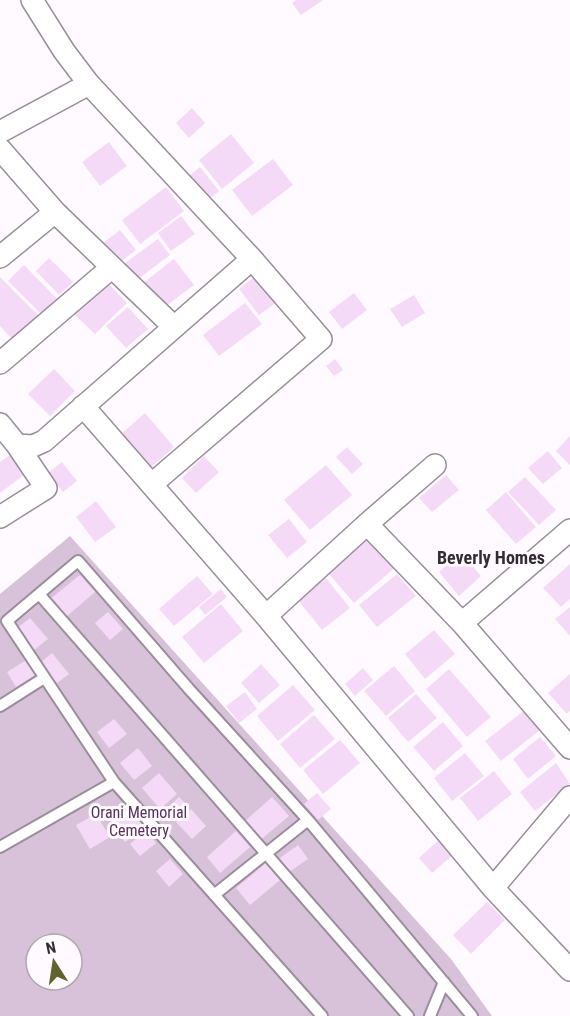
<svg xmlns="http://www.w3.org/2000/svg" width="570" height="1016" font-family="'Roboto Condensed',sans-serif">
<rect width="100%" height="100%" fill="#fffaff"/>
<!-- green -->
<path fill="#d8c2da" fill-rule="evenodd" d="M70,536L451,959L492,1016H0V594ZM36,944H72V980H36Z"/>
<!-- building -->
<path fill="#f5daf7" d="M296,0H323L301,15L292,3Z
M192,108L205,123L189,138L176,123Z
M231,134L254,163L222,189L199,160Z
M109,142L127,166L100,186L82,162Z
M273,159L293,185L252,216L232,190Z
M200,167L219,191L208,200L189,176Z
M166,187L184,211L140,244L122,220Z
M181,216L195,234L171,251L158,233Z
M120,230L136,250L119,263L103,243Z
M158,239L170,255L137,280L125,263Z
M49,258L73,282L59,295L36,271Z
M174,259L194,285L162,309L143,283Z
M24,265L59,301L43,316L8,281Z
M257,275L277,302L259,315L239,289Z
M0,277L38,315L13,340L0,326Z
M107,282L127,303L95,334L74,314Z
M354,293L367,310L342,329L329,312Z
M414,295L425,313L402,327L390,309Z
M245,303L262,324L219,356L203,335Z
M128,307L148,329L126,348L106,326Z
M335,359L343,370L334,376L326,366Z
M54,369L75,391L50,416L28,394Z
M145,413L174,447L151,467L122,433Z
M570,436V465L556,451Z
M347,447L363,464L352,474L336,457Z
M548,451L562,468L543,484L528,468Z
M10,455L25,474L0,493V462Z
M204,456L219,472L196,493L182,478Z
M62,462L77,481L63,492L48,473Z
M326,465L352,495L310,530L284,500Z
M446,475L459,490L432,512L419,498Z
M525,477L556,510L539,525L508,492Z
M506,492L536,527L516,544L486,510Z
M96,501L116,527L95,542L76,517Z
M289,519L307,542L287,558L268,535Z
M370,535L397,566L354,603L327,572Z
M461,553L481,576L459,596L439,572Z
M570,564V599L561,607L543,588Z
M397,574L416,596L377,627L359,605Z
M80,575L95,592L66,617L50,599Z
M197,576L213,594L174,626L159,609Z
M326,578L350,608L322,630L298,600Z
M221,589L227,597L205,615L199,607Z
M221,604L243,631L204,663L182,637Z
M570,607V636L555,619Z
M108,612L123,629L110,640L95,623Z
M30,618L48,639L34,650L16,629Z
M434,630L455,654L425,679L405,654Z
M52,653L69,674L57,683L40,663Z
M28,659L37,674L16,687L7,672Z
M261,664L280,685L259,703L241,683Z
M394,666L415,691L386,716L364,691Z
M363,668L373,680L355,696L345,684Z
M449,669L491,717L467,737L426,689Z
M570,674V711L567,714L548,693Z
M293,685L315,710L278,741L257,716Z
M245,692L257,709L239,723L226,706Z
M416,694L437,718L408,742L388,718Z
M525,710L540,730L501,761L485,741Z
M314,715L335,739L300,768L280,744Z
M114,719L127,734L109,748L97,732Z
M443,722L463,746L434,771L413,747Z
M540,737L556,756L528,779L513,759Z
M340,740L360,763L323,794L303,770Z
M138,748L152,766L134,780L120,763Z
M465,753L484,776L452,801L434,778Z
M556,763L570,784L535,811L520,792Z
M494,771L512,794L478,821L460,798Z
M159,773L177,794L160,809L142,788Z
M317,793L331,809L318,820L304,804Z
M179,797L188,806L174,820L165,811Z
M272,797L289,816L259,841L243,823Z
M191,809L206,826L192,839L176,822Z
M131,810L145,828L125,842L112,825Z
M96,814L110,837L90,849L76,825Z
M145,831L156,843L140,856L130,844Z
M236,831L250,847L220,873L207,857Z
M441,838L454,854L432,873L419,858Z
M298,845L308,859L289,872L280,858Z
M170,859L183,874L169,887L156,871Z
M266,863L280,880L250,905L236,888Z
M487,902L505,920L471,954L453,935Z"/>
<g fill="none" stroke-linecap="round" stroke-linejoin="round">
<!-- service casing -->
<g stroke="#998d9a" stroke-width="14">
<path id="service" d="M39,594L408,1016
M0,706L44,678
M0,847L114,782
M214,895L308,820
M322,1016L114,782L7,621L78,561L189,689L308,820L472,1016
M430,1016L444,982"/>
</g>
<!-- minor casing -->
<g stroke="#998d9a" stroke-width="24">
<path id="minor" d="M32,0L64,51L89,84L252,259L321,339L152,484
M0,132L89,84
M0,149L55,212L174,327
M0,257L55,212
M0,363L111,268
M83,406L266,616L493,888L570,970
M0,424L17,445L33,446L44,441L252,259
M0,517L46,488L17,445
M367,524L462,623L570,748
M266,616L367,524L435,465
M462,623L570,530
M493,888L570,797"/>
</g>
<!-- service -->
<use href="#service" stroke="#fff" stroke-width="10"/>
<!-- minor -->
<use href="#minor" stroke="#fff" stroke-width="21"/>
</g>
<g text-anchor="middle" stroke-width="6" stroke-linejoin="round" paint-order="stroke">
<!-- park labels -->
<g font-size="16" fill="#553259" stroke="#fffaff">
<text x="139" y="818">Orani Memorial<tspan x="139" dy="18">Cemetery</tspan></text>
</g>
<!-- neighbourhood labels -->
<g font-size="18" font-weight="bold" fill="#322d32" stroke="#fffaff">
<text x="491" y="564">Beverly Homes</text>
</g>
</g>
<!-- north arrow -->
<g transform="translate(54 962) rotate(348)"><circle r="28" fill="#fffaff" stroke="#ada8ad" stroke-width="1.5"/>
<path d="M0-4.5L10 22L0 15L-10 22Z" fill="#60622f"/>
<text y="-9" font-size="16" font-weight="bold" text-anchor="middle" fill="#322d32">N</text>
</g>
</svg>
